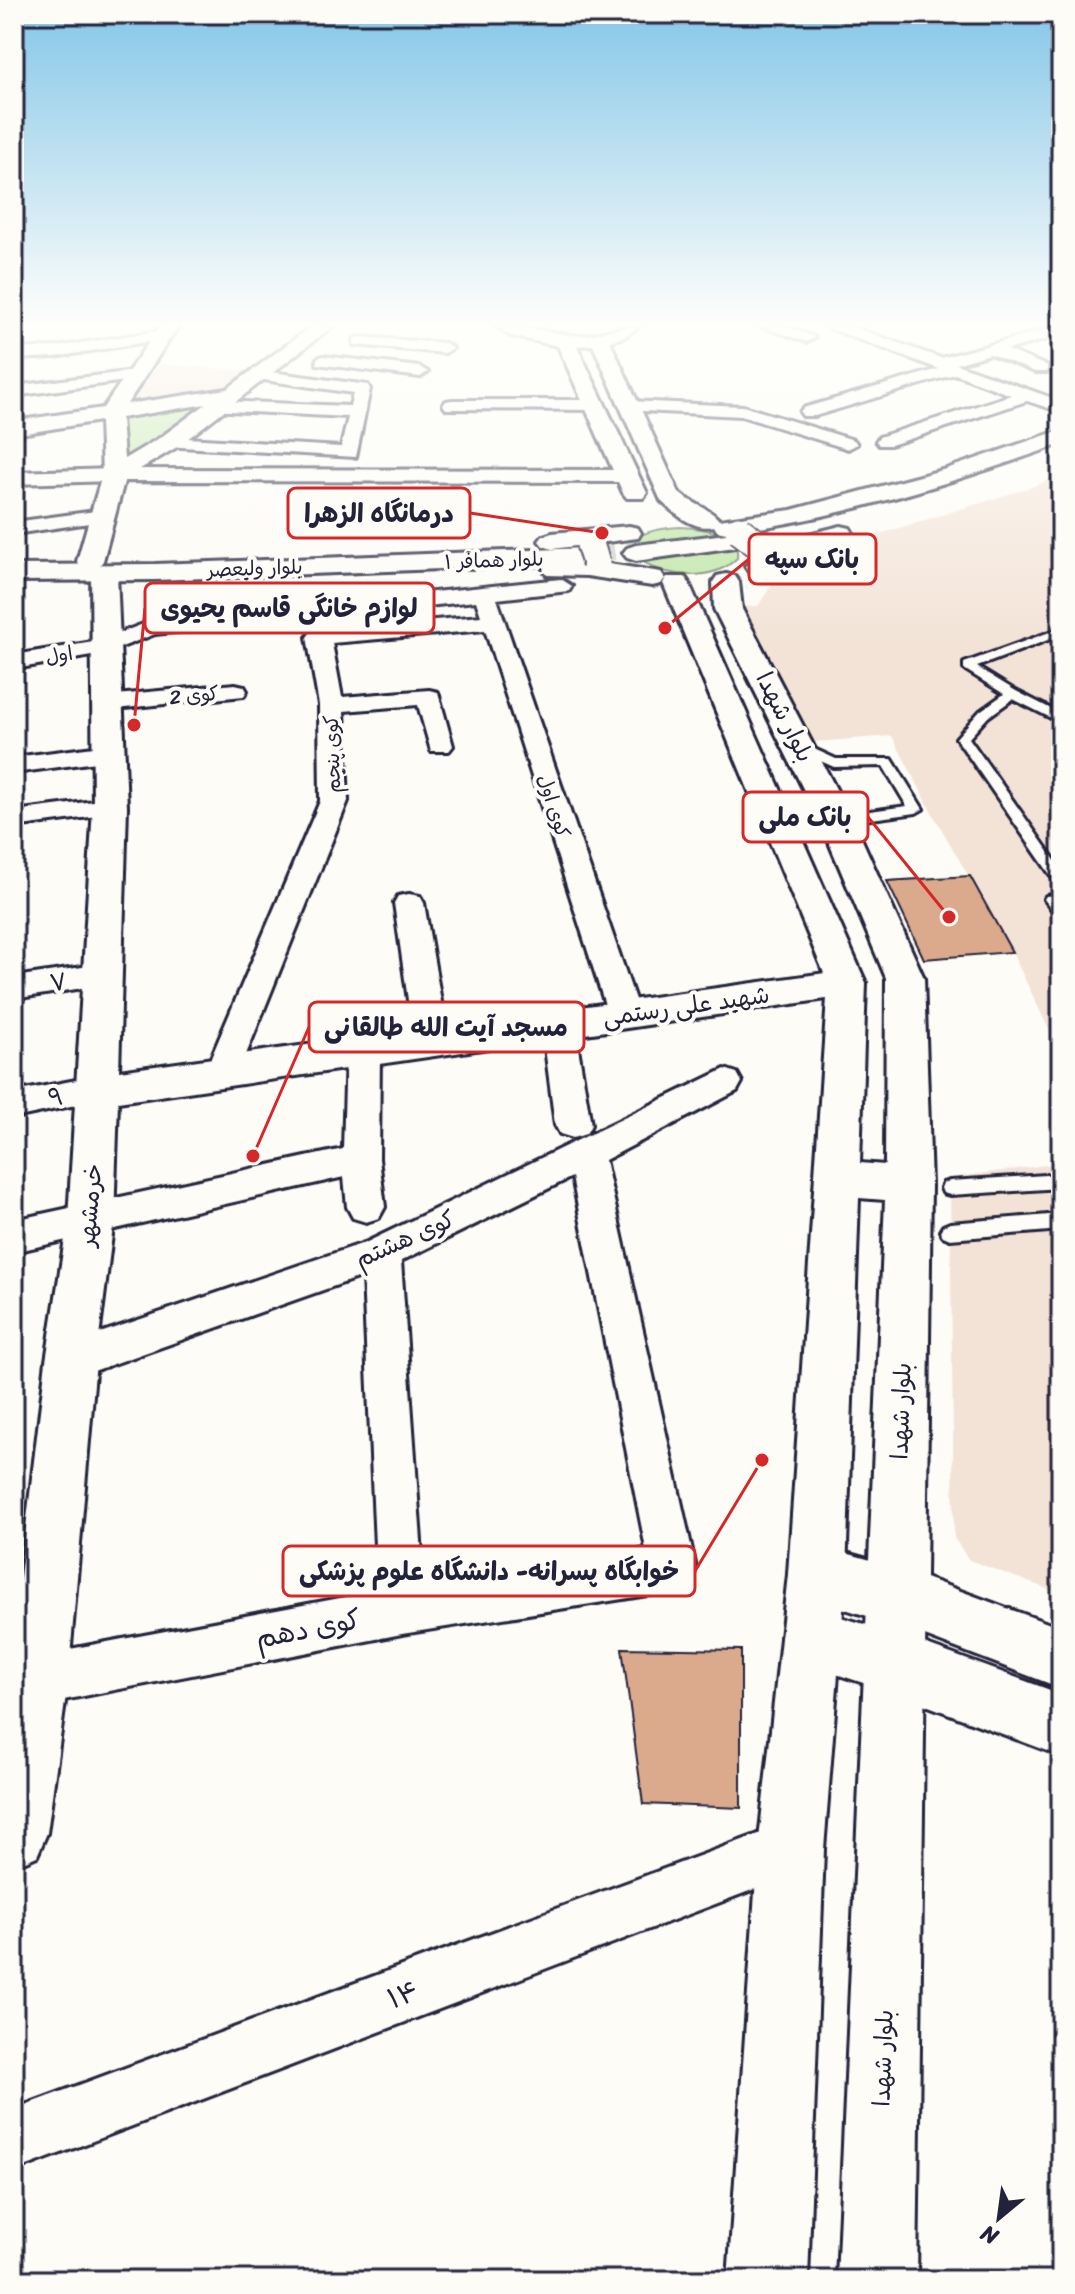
<svg xmlns="http://www.w3.org/2000/svg" width="1075" height="2294" font-family="Sriracha,'Playpen Sans Arabic',sans-serif">
<rect width="100%" height="100%" fill="#fdfcf7"/>
<filter id="ink" filterUnits="userSpaceOnUse"><feTurbulence type="fractalNoise" baseFrequency=".0125" numOctaves="2"/><feDisplacementMap in="SourceGraphic" scale="16" xChannelSelector="R" yChannelSelector="G"/><feConvolveMatrix kernelMatrix="1 2 1 2 8 2 1 2 1" color-interpolation-filters="sRGB"/></filter>
<g filter="url(#ink)">
<!-- built -->
<path fill="#f3e3d7" d="M159,364L246,371L221,389L128,403Z
M1061,475V1055L1012,952L934,816L892,736L814,742L742,607L758,606L775,580L795,560L1026,489Z
M1061,1163V1594L969,1560L954,1538L950,1178Z"/>
<!-- green -->
<path fill="#bce5a2" stroke="#6f846e" stroke-width="2" d="M206,406L125,465L122,417Z
M680,527C698,528 741,531 737,558C688,607 565,535 680,527Z"/>
<!-- building -->
<path fill="#dbaa8d" stroke="#22223b" stroke-width="2" d="M970,876L1012,952L924,959L887,881Z
M622,1648L741,1650V1808L643,1804Z"/>
<g fill="none" stroke-linecap="round" stroke-linejoin="round">
<!-- primary-tunnel -->
<path stroke="#d1d0d1" stroke-width="27" stroke-dasharray="27 13" stroke-linecap="butt" d="M719,535L772,530
M587,550L635,544"/>
<!-- service casing -->
<g stroke="#22223b" stroke-width="6">
<path id="service" d="M1061,628V635L977,667L1016,691L1061,714V723L1013,699L988,717L969,738L1061,869V885L1056,883L956,738L980,711L1004,694L964,669V663Z
M801,743L836,759H892L923,809L916,813L864,820L847,836H837V830L855,813L907,806L883,766L834,767L796,750L795,747Z
M1061,894V917L1056,915L1044,899L1046,896Z
M1061,1174V1188L950,1195L943,1193L941,1188L943,1183L950,1181Z
M1061,1214V1230L950,1239L943,1236L940,1231L943,1226L950,1223Z"/>
</g>
<!-- minor casing -->
<g stroke="#22223b" stroke-width="6">
<path id="minor" d="M760,326H784L815,337L807,342Z
M829,326H850L941,358L1061,326V335L1007,350L1047,366V372H1035L990,354L956,364L1061,401V412L1027,401L891,445H879L876,441L879,437L1011,395L955,374L815,416H803L800,412L803,408L939,369L831,329Z
M165,330L173,335L170,338L55,357L14,359V349L55,347Z
M360,337L445,343L453,348L445,353L354,345V339Z
M323,356L420,367L428,372L420,377L317,364V358Z
M256,370L368,385L370,389L356,457L163,446L160,442L169,437L341,447L348,417L209,410L206,406L209,402L215,401L350,406L353,393L250,378L248,375L250,372Z
M134,371L142,376L140,379L14,396V386Z
M452,400H595L604,405L595,410L446,409L443,405L446,401Z
M629,401L743,406L854,440L857,444L848,449L741,416L623,410L620,406Z
M114,469L626,470L635,476L626,482L114,481L14,484V472Z
M103,510L113,516L110,520L14,534V522Z
M561,579L572,586L569,591L497,599L640,1014L636,1022L624,1025L612,1022L608,1014L485,630L332,643L342,697L429,690L438,692L453,746L449,751H431L418,705L344,711L348,801L239,1072L234,1081L222,1084L210,1081L205,1072L320,801L319,705L307,637L311,632L319,630L481,616L476,601L155,634L104,654L14,669V655L99,641L151,621Z
M235,684L244,686L247,691L244,696L105,710L96,708L93,703L96,698L105,696Z
M110,745L119,747L123,753L119,759L14,773V757Z
M110,799L120,801L124,807L120,813L14,827V811Z
M409,894L420,896L424,903L448,1042L443,1050L431,1054L419,1050L414,1042L394,903L398,896Z
M103,964L114,967L119,975L114,983L14,999V977Z
M558,1012L570,1016L574,1024L591,1125L586,1134L573,1138L560,1134L555,1125L542,1024L546,1016Z
M363,1040L375,1044L380,1052L379,1159L385,1207L379,1218L366,1222L353,1218L347,1207L344,1177L14,1252V1220L343,1149L346,1052L351,1044Z
M725,1069L737,1073L742,1082L737,1091L605,1160L696,1568L690,1584L673,1591L402,1634L38,1705L20,1698L14,1682L20,1662L38,1655L377,1591L363,1276L71,1379L56,1374L50,1361L56,1348L367,1242ZM572,1177L646,1549L424,1583L401,1261Z
M97,1076L109,1080L114,1089L109,1098L14,1118V1092Z
M791,1822L810,1830L818,1849L810,1868L14,2171V2109Z"/>
</g>
<!-- tertiary casing -->
<g stroke="#22223b" stroke-width="6">
<path id="tertiary" d="M160,326H178L127,404L227,389L312,326H333L177,447L125,478L103,561L99,566H81L77,561L102,475L100,421L14,435V421L103,408ZM206,404L161,437L124,459L121,418Z"/>
</g>
<!-- secondary casing -->
<g stroke="#22223b" stroke-width="6">
<path id="secondary" d="M104,565L113,567L117,573L127,807L119,1071L847,970L861,974L866,983L861,992L847,996L118,1102L114,1219L96,1361L68,1680L47,1833L37,1856L14,1866V1627L46,1361L68,1219L93,807L91,573L95,567Z
M817,1545L896,1567L1061,1628V1688L896,1625L797,1594L788,1574L797,1554Z
M811,1608L894,1633L1061,1694V1756L894,1693L790,1659L781,1638L790,1617Z"/>
</g>
<!-- primary casing -->
<g stroke="#22223b" stroke-width="6">
<path id="primary" d="M496,326C521,326 546,332 571,335C594,338 616,326 639,326L624,337L610,341L679,493C691,503 711,509 719,520L791,510L946,469L1061,430V444C952,483 841,518 726,533L717,531L714,526C694,531 674,513 661,501L593,345L577,346L647,493L643,498H627L623,493L558,346L511,336Z
M629,526L638,528L641,533L638,538L552,549L543,546L539,541L543,536L552,533Z
M841,526L850,528L853,533L850,538L798,551L767,572H749L745,566L780,541Z
M726,534L735,537L739,542L735,547L636,561L627,558L623,553L627,548L636,545Z
M588,548L597,551L601,556L596,562L661,572L665,578L661,584L652,586L587,576L547,575L543,569L546,565L155,580L14,581V565L155,564Z
M726,574L735,576L739,582L742,609L859,833L924,978L931,1185L917,2280H837L885,1200L859,1198L846,1574L824,1849L808,2280H728L758,1849L788,1574L828,983L663,583L667,577H685L689,583L866,983L860,1163L885,1165L886,978L825,833L714,609L713,582L717,576Z"/>
</g>
<!-- service -->
<use href="#service" fill="#fdfcf7" fill-rule="evenodd"/>
<!-- minor -->
<use href="#minor" fill="#fdfcf7" fill-rule="evenodd"/>
<!-- tertiary -->
<use href="#tertiary" fill="#fdfcf7" fill-rule="evenodd"/>
<!-- secondary -->
<use href="#secondary" fill="#fdfcf7" fill-rule="evenodd"/>
<!-- primary -->
<use href="#primary" fill="#fdfcf7" fill-rule="evenodd"/>
<!-- primary-bridge casing -->
<g stroke="#22223b" stroke-width="31" stroke-linecap="butt">
<path id="primary-bridge" d="M739,530L760,546
M590,544L596,563"/>
</g>
<!-- primary-bridge -->
<use href="#primary-bridge" stroke="#fdfcf7" stroke-width="27"/>
</g>
</g>
<!-- sky -->
<linearGradient id="sky" x2="0" y2="1"><stop stop-color="#84c6e8"/><stop offset="0.5" stop-color="#fefefb"/><stop offset="1" stop-color="#fefefb" stop-opacity="0"/></linearGradient>
<rect width="1075" height="647" fill="url(#sky)"/>
<g text-anchor="middle" stroke-width="8" stroke-linejoin="round" paint-order="stroke">
<!-- far-street labels -->
<g font-size="20" fill="#22223b" stroke="#fdfcf7">
<text transform="translate(494 560) rotate(-2)" y="7">بلوار همافر ۱</text>
<text transform="translate(255 568) rotate(-2)" y="7">بلوار ولیعصر</text>
<text transform="translate(59 655) rotate(-10)" y="7">اول</text>
<text transform="translate(194 695) rotate(-5)" y="7">کوی 2</text>
<text transform="translate(332 754) rotate(-92)" y="7">کوی پنجم</text>
<text transform="translate(554 806) rotate(72)" y="7">کوی اول</text>
</g>
<!-- street labels -->
<g font-size="24" fill="#22223b" stroke="#fdfcf7">
<text transform="translate(785 717) rotate(63)" y="8">بلوار شهدا</text>
<text transform="translate(58 982) rotate(-9)" y="8">۷</text>
<text transform="translate(686 1006) rotate(-8)" y="8">شهید علی رستمی</text>
<text transform="translate(56 1097) rotate(-11)" y="8">۹</text>
<text transform="translate(90 1205) rotate(-85)" y="8">خرمشهر</text>
<text transform="translate(405 1239) rotate(-24)" y="8">کوی هشتم</text>
<text transform="translate(901 1411) rotate(-88)" y="8">بلوار شهدا</text>
<text transform="translate(883 2058) rotate(-88)" y="8">بلوار شهدا</text>
</g>
<!-- near-street labels -->
<g font-size="28" fill="#22223b" stroke="#fdfcf7">
<text transform="translate(308 1628) rotate(-11)" y="10">کوی دهم</text>
<text transform="translate(403 1994) rotate(-21)" y="10">۱۴</text>
</g>
</g>
<!-- callouts -->
<path fill="none" stroke="#d62828" stroke-width="3" d="M602 533L470 513M665 628L749 559M134 725L145 608M949 917L868 817M253 1156L309 1027M762 1460L695 1571"/>
<g fill="#d62828" stroke="#fdfcf7" stroke-width="3">
<circle cx="602" cy="533" r="8"/>
<circle cx="665" cy="628" r="8"/>
<circle cx="134" cy="725" r="8"/>
<circle cx="949" cy="917" r="8"/>
<circle cx="253" cy="1156" r="8"/>
<circle cx="762" cy="1460" r="8"/>
</g>
<g fill="#fdfcf7" stroke="#d62828" stroke-width="3">
<rect x="288" y="488" width="182" height="50" rx="8"/>
<rect x="749" y="534" width="127" height="50" rx="8"/>
<rect x="145" y="583" width="289" height="50" rx="8"/>
<rect x="743" y="792" width="125" height="50" rx="8"/>
<rect x="309" y="1002" width="275" height="50" rx="8"/>
<rect x="283" y="1546" width="412" height="50" rx="8"/>
</g>
<g font-size="26" text-anchor="middle" font-weight="bold" fill="#22223b">
<text x="379" y="522">درمانگاه الزهرا</text>
<text x="812" y="568">بانک سپه</text>
<text x="289" y="617">لوازم خانگی قاسم یحیوی</text>
<text x="805" y="826">بانک ملی</text>
<text x="446" y="1036">مسجد آیت الله طالقانی</text>
<text x="489" y="1580">خوابگاە پسرانە- دانشگاە علوم پزشکی</text>
</g>
<!-- margin -->
<rect width="1075" height="2294" fill="none" stroke="#fdfcf7" stroke-width="48"/>
<rect x="24" y="24" width="1027" height="2246" fill="none" stroke="#22223b" stroke-width="3" filter="url(#ink)"/>
<!-- north arrow -->
<g transform="translate(999 2218) rotate(209)" stroke="#fdfcf7" stroke-width="6" paint-order="stroke">
<path d="M0-6L14 30L0 20L-14 30Z" fill="#22223b"/>
<text y="-12" font-size="22" font-weight="bold" text-anchor="middle" fill="#22223b">N</text>
</g>
</svg>
